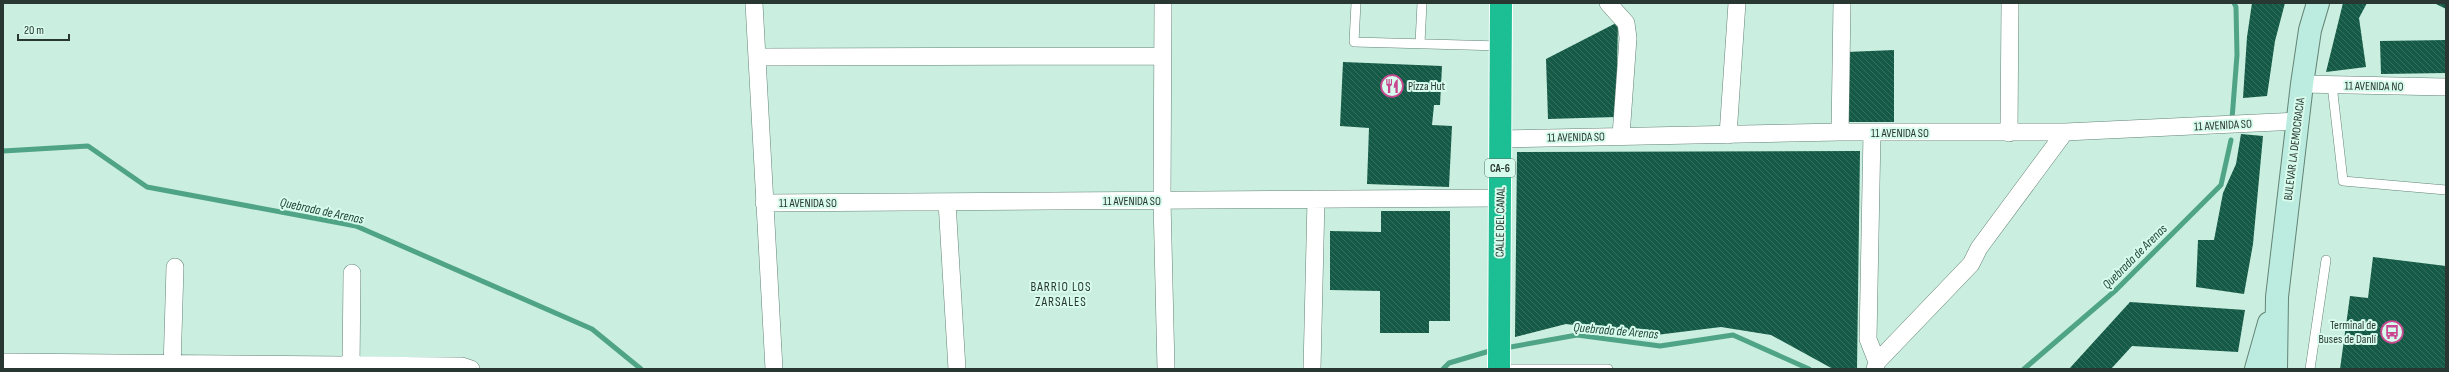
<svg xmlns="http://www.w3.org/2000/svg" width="2449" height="372" font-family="'Sofia Sans Condensed',sans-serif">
<defs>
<pattern id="building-back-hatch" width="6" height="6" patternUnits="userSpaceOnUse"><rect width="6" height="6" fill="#155a46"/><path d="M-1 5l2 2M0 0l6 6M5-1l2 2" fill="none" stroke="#376f5f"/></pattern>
</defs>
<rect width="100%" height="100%" fill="#caeedf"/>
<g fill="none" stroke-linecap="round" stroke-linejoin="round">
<!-- stream -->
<path stroke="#4fa487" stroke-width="5" d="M2232,119L2237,55L2236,7L2234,3
M3,151L88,146L147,187L356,226L592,329L641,369
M1505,348L1577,335L1660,346L1733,335L1809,369
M1443,369L1449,363L1493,350
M2024,369L2116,290L2221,185L2231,140"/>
</g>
<!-- building -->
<path fill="url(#building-back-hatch)" d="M2252,3H2285L2275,41L2267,96L2243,98L2247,37Z
M2343,3H2367L2359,18L2366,67L2326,72Z
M2434,3H2446V9Z
M1618,22L1616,117L1548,119L1546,59Z
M2446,40V73L2381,74L2380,41Z
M1894,50V122H1849L1847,52Z
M1343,62L1442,66L1440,105H1434L1432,125L1452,126L1449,187L1367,184L1369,128L1340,126Z
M2241,134L2263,136L2253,244L2244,294L2196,287L2198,240H2214L2223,193L2236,164Z
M1860,151L1857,369H1833L1771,335L1721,327L1656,335L1566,324L1515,337L1517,152Z
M1381,211H1450V321H1429V333H1380V291L1330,290V231L1381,232Z
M2373,257L2446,266V369H2340L2350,296L2368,298Z
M2130,302L2245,310L2238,352L2132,346L2111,369H2069Z"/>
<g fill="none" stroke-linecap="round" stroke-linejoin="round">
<!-- lane casing -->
<g stroke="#648477" stroke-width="10">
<path id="lane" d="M1356,3L1354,42L1501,46
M1420,43L1422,3
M2332,85L2343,181L2446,190
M1512,369H1608
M2310,369L2326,260"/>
</g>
<!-- street casing -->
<g stroke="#648477" stroke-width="18">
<path id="street" d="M754,3L774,369
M1163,3L1162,200L1166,369
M1608,3L1626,23L1628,38L1621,136
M757,57L1162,56
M2302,84L2446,87
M1840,132L1842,3
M1872,133L1868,339L1877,362
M2009,133L2010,3
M1728,135L1737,3
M1501,139L1840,132H2065L2298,121
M947,202L957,369
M764,203L1499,198
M3,362L462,366L471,369
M172,369L175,267
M351,369L352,273
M1312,369L1316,199
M1875,369L1877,362L1971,264L1979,248L2065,132"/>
</g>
<!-- secondary casing -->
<g stroke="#648477" stroke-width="24">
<path id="secondary" d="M2256,369L2269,323
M2276,369L2277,297L2302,84L2310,30L2318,3"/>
</g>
<!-- highway casing -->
<g stroke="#fff" stroke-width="24">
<path id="highway" d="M1499,369L1501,3"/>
</g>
<!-- lane -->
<use href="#lane" stroke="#fff" stroke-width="9"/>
<!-- street -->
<use href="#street" stroke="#fff" stroke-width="17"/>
<!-- secondary -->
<use href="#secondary" stroke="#bbecdf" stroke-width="22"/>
<!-- highway -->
<use href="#highway" stroke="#1cbe93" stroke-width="22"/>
</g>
<!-- icons -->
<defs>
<g id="restaurant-ring" transform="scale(1.15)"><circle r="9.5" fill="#d7fbec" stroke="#c84790" stroke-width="1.5"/><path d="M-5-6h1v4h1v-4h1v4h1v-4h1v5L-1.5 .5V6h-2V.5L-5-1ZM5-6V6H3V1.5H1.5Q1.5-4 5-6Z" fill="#c84790"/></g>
<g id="bus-ring" transform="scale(1.15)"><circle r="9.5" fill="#d7fbec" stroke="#c84790" stroke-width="1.5"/><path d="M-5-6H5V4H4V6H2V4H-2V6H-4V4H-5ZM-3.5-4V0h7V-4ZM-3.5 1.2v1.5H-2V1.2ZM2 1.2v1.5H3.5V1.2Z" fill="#c84790"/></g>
</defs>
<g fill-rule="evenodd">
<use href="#restaurant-ring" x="1392" y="86"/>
<use href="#bus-ring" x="2392" y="332"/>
</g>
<g text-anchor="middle" stroke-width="4" stroke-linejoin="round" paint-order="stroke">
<!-- shield labels -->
<rect fill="#d7fbec" stroke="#5d726a" stroke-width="1" x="1485" y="159" width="30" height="18" rx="3"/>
<g font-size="11" font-weight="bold" fill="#293732">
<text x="1500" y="172">CA-6</text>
</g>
<!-- poi labels -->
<g font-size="12" fill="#293732" stroke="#d7fbec" text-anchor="start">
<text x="1408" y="90">Pizza Hut</text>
<text x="2376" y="329" text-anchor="end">Terminal de<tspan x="2376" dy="14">Buses de Danlí</tspan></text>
</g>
<!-- street labels -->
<g font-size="12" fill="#293732" stroke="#d7fbec">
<text transform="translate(2374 86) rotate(1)" y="4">11 AVENIDA NO</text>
<text transform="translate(2223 125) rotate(-3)" y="4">11 AVENIDA SO</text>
<text x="1900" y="137">11 AVENIDA SO</text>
<text transform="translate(1576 137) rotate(-1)" y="4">11 AVENIDA SO</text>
<text transform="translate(2294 149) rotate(-83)" y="4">BULEVAR LA DEMOCRACIA</text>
<text x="1132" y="205">11 AVENIDA SO</text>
<text x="808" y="207">11 AVENIDA SO</text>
<text transform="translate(1500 222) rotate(-89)" y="4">CALLE DEL CANAL</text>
</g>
<!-- water labels -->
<g font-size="13" font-style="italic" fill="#204639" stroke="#d7fbec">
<text transform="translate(322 210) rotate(12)" y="5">Quebrada de Arenas</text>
<text transform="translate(2134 256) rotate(-45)" y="5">Quebrada de Arenas</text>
<text transform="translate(1616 330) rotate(5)" y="5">Quebrada de Arenas</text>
</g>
<!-- neighbourhood labels -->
<g font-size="13" letter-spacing="1" fill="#293732" stroke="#d7fbec">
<text x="1061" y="291">BARRIO LOS<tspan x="1061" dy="15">ZARSALES</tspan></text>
</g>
</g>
<!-- border -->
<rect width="2449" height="372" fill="none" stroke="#293732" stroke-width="8"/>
<!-- scale -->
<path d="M18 34v6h51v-6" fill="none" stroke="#293732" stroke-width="2"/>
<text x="24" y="34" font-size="12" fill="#293732" stroke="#d7fbec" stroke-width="3" paint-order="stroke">20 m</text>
</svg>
